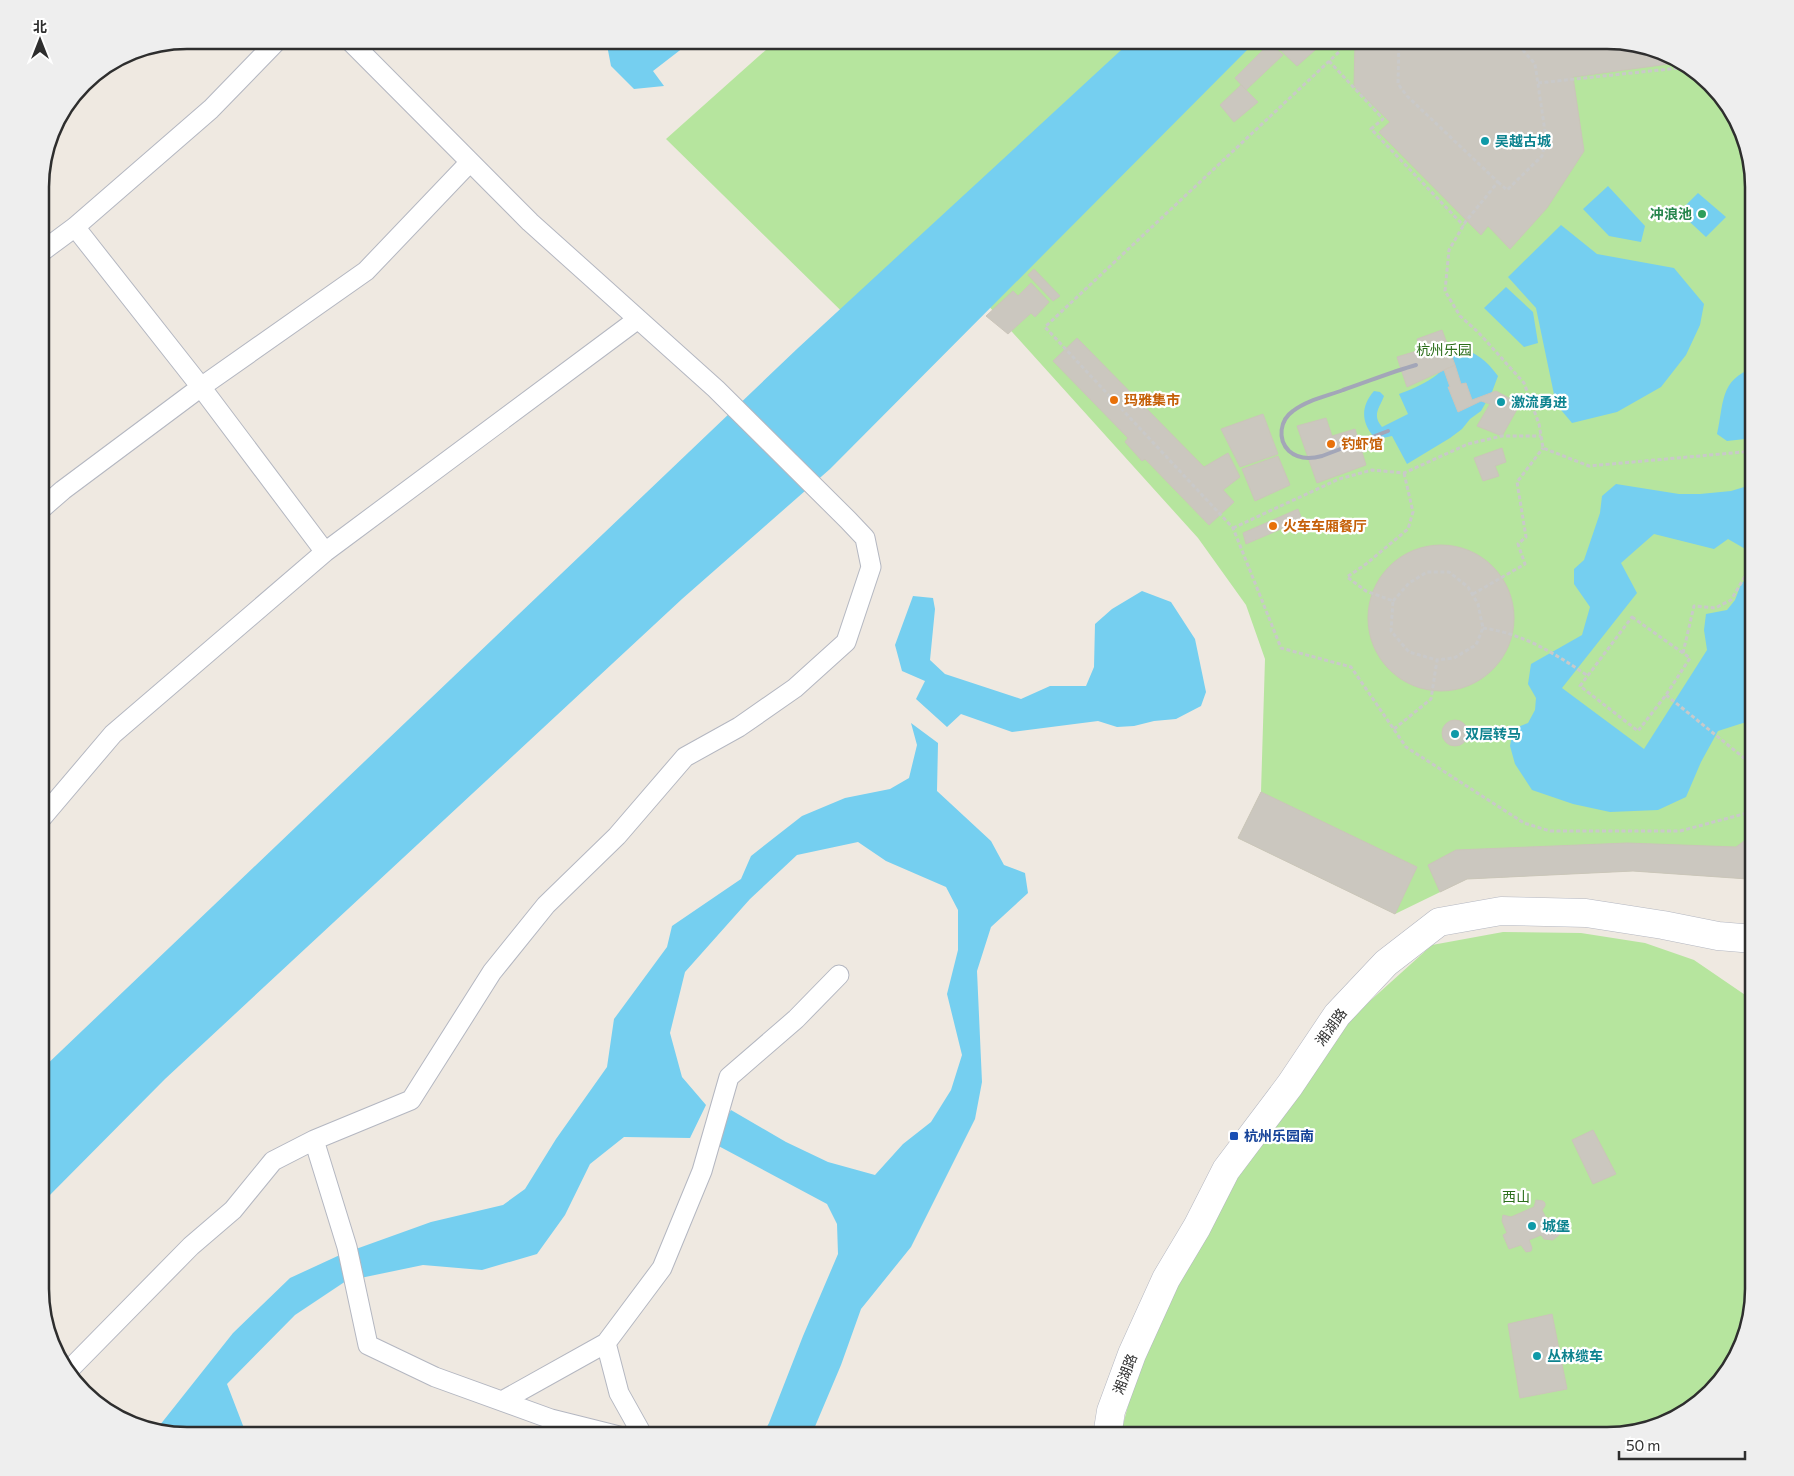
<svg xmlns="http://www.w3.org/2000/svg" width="1794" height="1476" font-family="Commissioner,'Noto Sans SC',sans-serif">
<rect width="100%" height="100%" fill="#efe9e1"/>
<!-- green -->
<path fill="#b6e59e" d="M777,40H1608L1663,51L1704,77L1743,130L1754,187V874L1748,879L1633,871L1467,879L1395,914L1238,838L1261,792L1265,659L1246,605L1198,538L957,271L877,346L666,139Z
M1503,932L1581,933L1645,943L1694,960L1754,1001V1290L1743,1345L1717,1386L1664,1425L1607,1436H1120L1133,1387L1168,1297L1234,1179L1350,1019L1432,945Z"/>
<!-- water -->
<path fill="#75cff0" d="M606,40H684L688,44L653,71L664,86L634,89L611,66Z
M1132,40H1257L830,469L682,599L165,1079L40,1205V1071L798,348Z
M1608,186L1645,226L1641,242L1609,236L1583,209Z
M1698,193L1726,217L1706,237L1679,212Z
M1561,225L1597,254L1674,268L1704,304L1700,325L1686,355L1661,387L1617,412L1572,423L1556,404L1536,308L1508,277Z
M1506,287L1533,312L1538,343L1524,347L1484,308Z
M1458,347C1476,352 1487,361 1498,376L1492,392L1481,411L1470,419L1462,429L1450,438L1407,464L1392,436L1383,438L1373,436C1361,421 1361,406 1374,391L1380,392L1384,396C1379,409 1372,415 1382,427L1408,414L1399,394C1419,387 1452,372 1454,348Z
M1754,368V438L1727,441L1717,434C1724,405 1719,379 1754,368Z
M1616,484L1679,494H1700L1731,491L1754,484V554L1728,539L1714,549L1654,534L1621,563L1637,593L1562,688L1644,749L1707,650L1704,630L1706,614L1727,610L1735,600L1741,584L1754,571V726L1743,723L1718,731L1701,762L1686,797L1658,810L1610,812L1573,804L1532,790L1515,764L1510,746L1513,729L1528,723L1535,710L1536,698L1528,684L1531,664L1582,635L1590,607L1574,584V569L1584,560L1600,513L1602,496Z
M1142,591L1171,602L1195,639L1206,692L1201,706L1176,719L1154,721L1134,726L1117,727L1098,721L1012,732L961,714L947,727L916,699L925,681L902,671L895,645L913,596L933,598L935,609L930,660L945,674L1021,699L1050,686H1086L1094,667L1095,624L1112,609Z
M911,723L938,743L937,791L991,841L1004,865L1025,873L1028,893L991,927L977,971L982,1082L975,1119L911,1247L861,1309L841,1365L811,1436H762L769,1423L803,1336L838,1254L837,1224L827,1204L711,1142L731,1110L786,1142L828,1162L875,1175L903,1144L931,1122L951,1090L962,1055L947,994L958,950V910L946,887L886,861L858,842L797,855L750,899L685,972L670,1033L682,1077L706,1105L690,1138L624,1137L590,1164L565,1215L537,1254L482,1270L423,1265L346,1281L295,1315L227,1384L247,1436H186L156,1430L233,1333L290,1278L342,1254L431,1222L503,1205L525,1189L556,1139L607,1067L614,1019L667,947L672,926L741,879L751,856L802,816L845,798L890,789L909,778L917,745Z"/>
<!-- building -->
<path fill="#cbc7bf" stroke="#cbc5ba" d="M1285,40H1320L1323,43L1297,66L1277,47Z
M1355,40H1608L1663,51L1675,58L1676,63L1573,77L1584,151L1547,208L1510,249L1488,226L1481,235L1379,132L1390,122L1354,86Z
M1270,43L1283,55L1246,90L1235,78Z
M1241,85L1258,102L1234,122L1220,105Z
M1034,269L1060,296L1053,301L1028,275Z
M1031,283L1049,302L1035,317L1031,313L1008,334L986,316L1013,291L1018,296Z
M1442,330L1455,365L1407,387L1397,357L1420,350L1417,339Z
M1077,338L1204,467L1228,453L1240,477L1223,490L1234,502L1209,525L1145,459L1142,461L1125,442L1128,438L1053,361Z
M1455,365L1461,384L1466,383L1472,400L1496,391L1520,404L1502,436L1477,426L1490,404L1481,401L1458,412L1448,387H1450L1444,370Z
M1263,414L1278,454L1240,467L1221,429Z
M1326,418L1332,436L1355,429L1366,465L1317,483L1297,426Z
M1502,448L1506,462L1495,466L1499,476L1483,481L1474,458Z
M1278,456L1290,485L1255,501L1242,469Z
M1298,509L1302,520L1246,544L1243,533Z
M1368 618a73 73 0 1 1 146 0a73 73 0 1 1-146 0Z
M1442 733a13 13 0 1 1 26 0a13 13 0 1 1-26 0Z
M1261,792L1417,867L1395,914L1238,838Z
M1754,834V874L1748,879L1633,871L1467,879L1440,892L1428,865L1456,850L1627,843L1736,847Z
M1593,1130L1616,1174L1593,1184L1572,1140Z
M1536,1200L1543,1201L1545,1203V1206L1542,1210L1546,1218H1552L1559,1224L1560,1228L1559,1235L1553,1240L1544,1239L1541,1235L1529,1240L1532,1248L1531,1251L1526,1252L1521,1245L1509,1249L1503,1235L1507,1233L1502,1221L1503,1215L1511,1217L1534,1207Z
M1552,1314L1567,1389L1520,1398L1508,1324Z"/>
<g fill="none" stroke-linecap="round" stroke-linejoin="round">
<!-- street casing -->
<g stroke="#b4b7c1" stroke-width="21">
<path id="street" d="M75,227L201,387L325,552
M40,253L75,227L211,109L278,40
M40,510L63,490L201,387L366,271L470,162
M40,820L113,734L325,552L638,319
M314,1140L347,1247L368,1345L435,1377L551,1419L619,1436
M606,1343L619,1393L643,1436
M68,1371L191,1246L233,1210L273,1161L314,1140L411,1100L492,972L546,905L617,836L685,757L739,727L795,688L846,642L871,567L865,538L848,520L716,389L530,222L349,40
M502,1401L606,1343L662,1268L702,1171L729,1077L796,1019L839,975"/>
</g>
<!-- secondary casing -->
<g stroke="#b4b7c1" stroke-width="29">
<path id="secondary" d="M1107,1436L1111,1411L1132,1354L1166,1279L1197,1227L1226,1170L1290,1085L1337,1015L1386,963L1439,922L1501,911L1586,913L1663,925L1718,936L1754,939"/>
</g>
<!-- path -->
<path stroke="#c9c9c9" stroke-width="3" stroke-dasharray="4 2.5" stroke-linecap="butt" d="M1337,40L1340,51L1045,327L1233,528L1281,648L1351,667L1406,747L1524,823L1550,831H1680L1751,812L1754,810
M1399,40L1398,84L1407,96L1498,182L1466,221L1449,250L1445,291L1460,316L1478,332L1524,383L1539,424L1543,448L1589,466L1754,451
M1329,61L1383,119L1371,129L1464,226
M1538,83L1688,67
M1498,182L1507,190L1542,156L1546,138L1535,64L1514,40
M1233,528L1339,479L1372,470L1404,473L1468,444L1502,436H1541
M1473,594L1525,564L1518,544L1526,537L1517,482L1543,448
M1393,601L1409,583L1427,572H1449L1468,587L1478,604L1483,628L1476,645L1454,658L1437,660
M1632,617L1690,658L1666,695L1638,731L1580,686Z
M1483,628C1524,634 1554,653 1588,676
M1683,653L1694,606L1715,608L1731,600L1754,561
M1666,695L1754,766
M1394,729L1431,699L1437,660L1409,652L1391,631L1393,601L1366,591L1347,577L1366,564L1408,529L1413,512L1404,473"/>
<!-- street -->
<use href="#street" stroke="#fff" stroke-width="19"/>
<!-- secondary -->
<use href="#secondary" stroke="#fff" stroke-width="28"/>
<!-- rail -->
<path stroke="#a3a6b8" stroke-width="4" d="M1388,431L1322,456C1311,459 1298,459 1289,451C1277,439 1280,420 1293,411C1307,400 1327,396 1343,390C1367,382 1391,372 1416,365"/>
</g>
<!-- markers -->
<g fill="#0f9aa8" stroke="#fff" stroke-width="2">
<circle cx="1485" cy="141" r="5"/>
<circle cx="1501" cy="402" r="5"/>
<circle cx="1455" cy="734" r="5"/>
<circle cx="1532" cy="1226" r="5"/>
<circle cx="1537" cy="1356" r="5"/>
</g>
<circle fill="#2e9e5b" stroke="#fff" stroke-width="2" cx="1702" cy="214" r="5"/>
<g fill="#e8710a" stroke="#fff" stroke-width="2">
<circle cx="1114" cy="400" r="5"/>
<circle cx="1331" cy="444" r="5"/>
<circle cx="1273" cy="526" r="5"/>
</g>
<rect fill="#1a4fb4" stroke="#fff" stroke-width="2" x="1229" y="1131" width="10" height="10" rx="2.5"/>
<g text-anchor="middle" stroke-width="4.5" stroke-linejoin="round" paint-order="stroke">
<!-- culture labels -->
<g font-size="14" font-weight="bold" fill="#0d838f" stroke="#fff" text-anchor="start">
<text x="1495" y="146">吴越古城</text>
<text x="1511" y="407">激流勇进</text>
<text x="1465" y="739">双层转马</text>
<text x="1542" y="1231">城堡</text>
<text x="1547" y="1361">丛林缆车</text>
</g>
<!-- leisure labels -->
<g font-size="14" font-weight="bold" fill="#27864d" stroke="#fff" text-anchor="end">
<text x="1692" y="219">冲浪池</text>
</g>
<!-- park labels -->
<g font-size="14" fill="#2c6e1b" stroke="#fff">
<text x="1444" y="355">杭州乐园</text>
<text x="1516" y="1202">西山</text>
</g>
<!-- food labels -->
<g font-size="14" font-weight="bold" fill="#c56008" stroke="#fff" text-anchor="start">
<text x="1124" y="405">玛雅集市</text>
<text x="1341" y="449">钓虾馆</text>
<text x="1283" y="531">火车车厢餐厅</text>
</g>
<!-- street labels -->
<g font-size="14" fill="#2e2e2e" stroke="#fff">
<text transform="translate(1331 1027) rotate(-54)" y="5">湘湖路</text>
<text transform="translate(1125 1374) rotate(-69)" y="5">湘湖路</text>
</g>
<!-- transit labels -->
<g font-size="14" font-weight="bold" fill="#164399" stroke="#fff" text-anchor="start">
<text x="1244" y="1141">杭州乐园南</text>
</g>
</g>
<!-- crop -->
<path d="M0 0H1794V1476H0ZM187 49H1607A138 138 0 0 1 1745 187V1289A138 138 0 0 1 1607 1427H187A138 138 0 0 1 49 1289V187A138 138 0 0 1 187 49Z" fill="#eee" fill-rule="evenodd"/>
<path fill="none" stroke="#2e2e2e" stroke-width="2.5" d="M187 49H1607A138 138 0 0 1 1745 187V1289A138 138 0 0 1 1607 1427H187A138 138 0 0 1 49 1289V187A138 138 0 0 1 187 49Z"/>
<!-- north arrow -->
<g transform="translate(40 40)" stroke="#ffffff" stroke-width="4" paint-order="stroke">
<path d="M0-4L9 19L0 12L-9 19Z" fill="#2e2e2e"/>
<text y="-8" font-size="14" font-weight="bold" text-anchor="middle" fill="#2e2e2e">北</text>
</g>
<!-- scale -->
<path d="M1619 1451v8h126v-8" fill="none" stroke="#2e2e2e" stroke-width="2.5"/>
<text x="1626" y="1451" font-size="15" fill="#2e2e2e" stroke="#ffffff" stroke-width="4" paint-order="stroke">50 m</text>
</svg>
